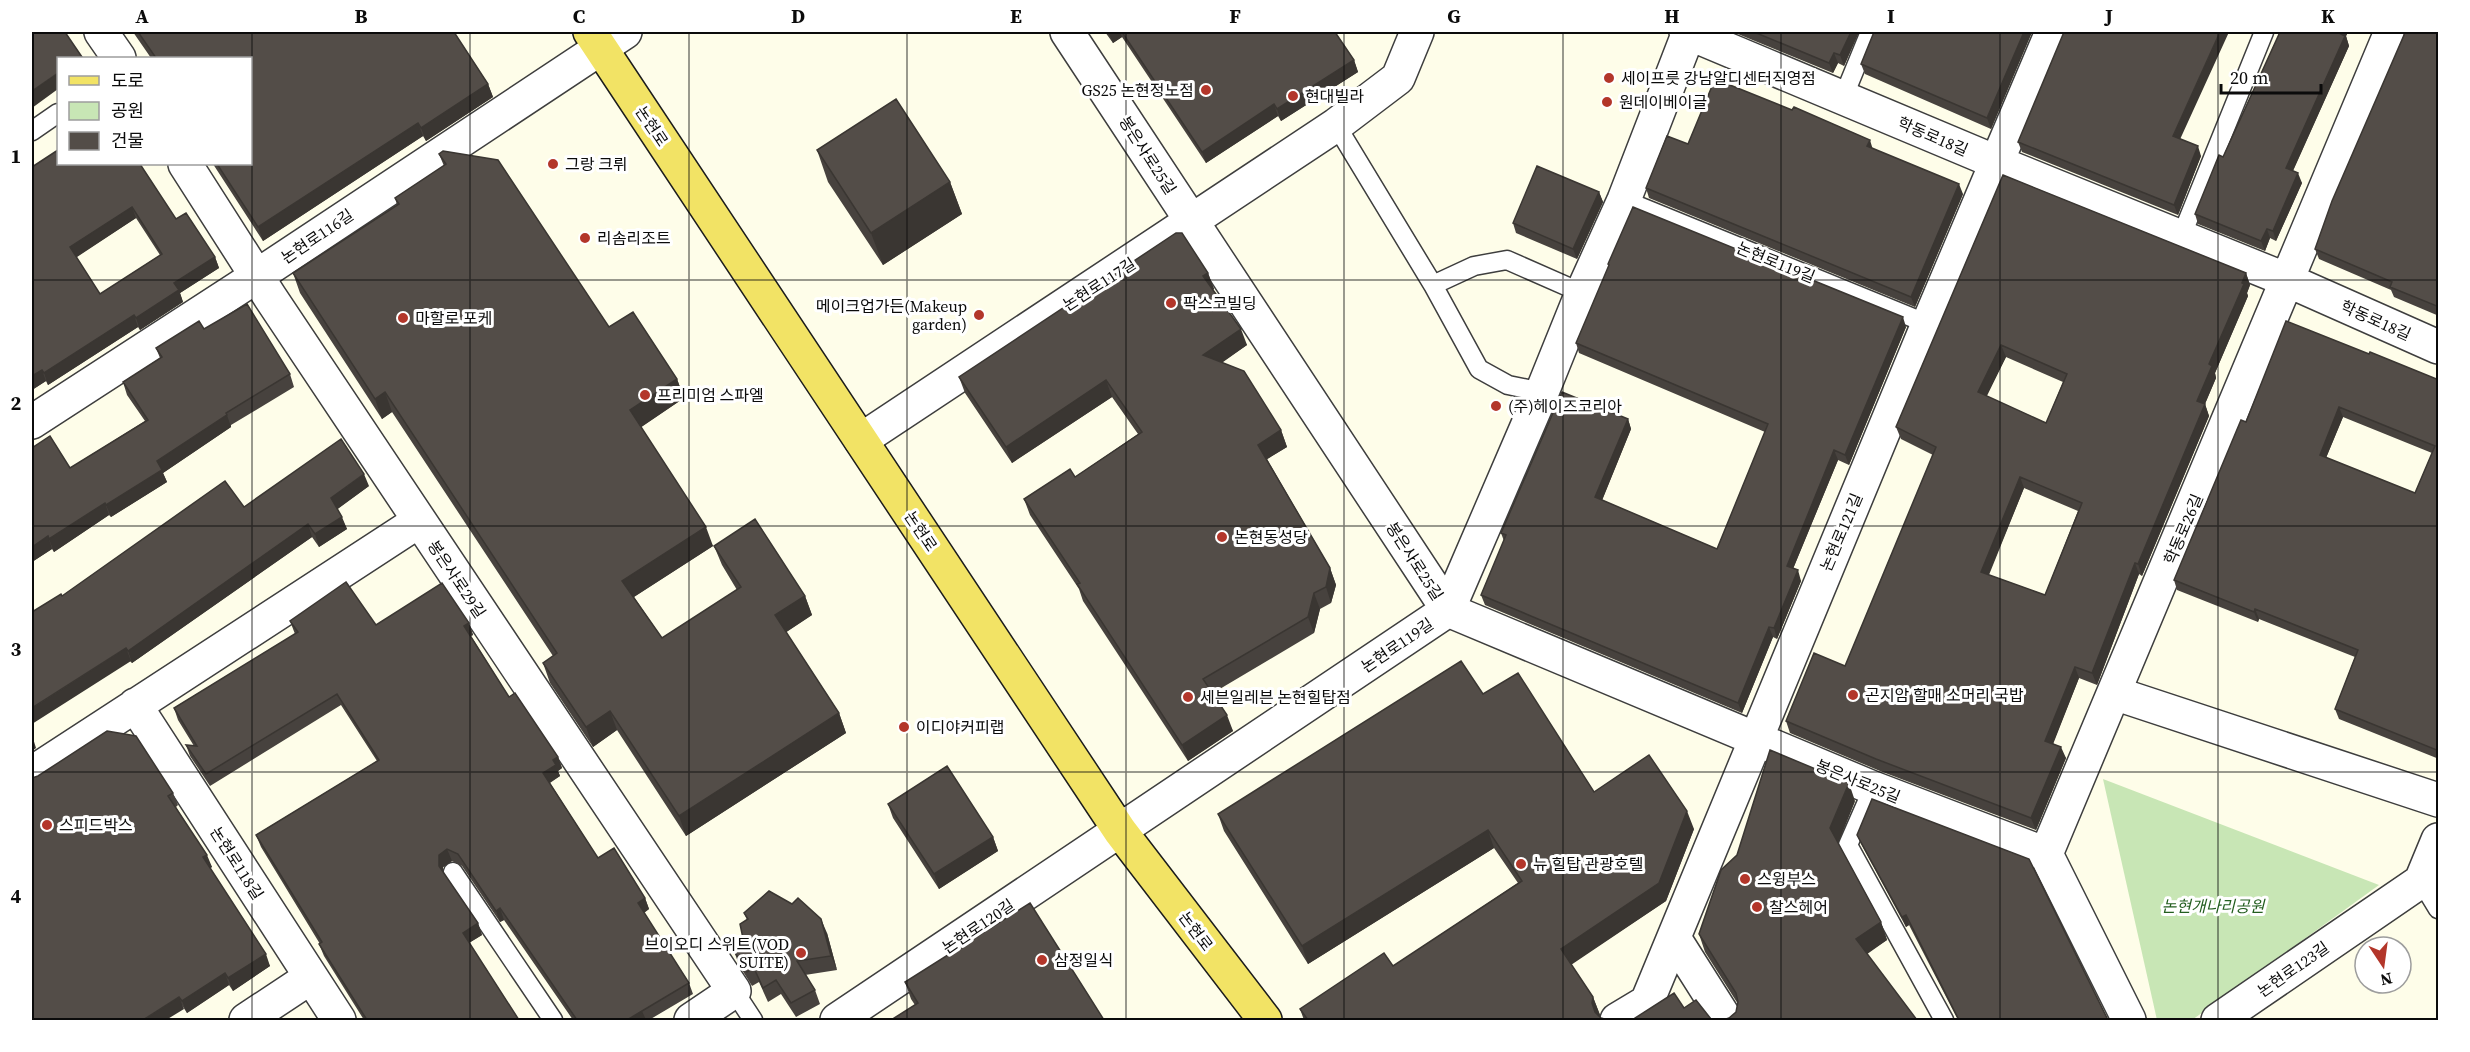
<svg xmlns="http://www.w3.org/2000/svg" width="2470" height="1052" font-family="'Source Serif 4','Noto Sans KR',serif">
<rect width="100%" height="100%" fill="#fefde9"/>
<!-- green -->
<path fill="#c8e6b5" d="M2103,779L2379,885L2192,1020H2157Z"/>
<g fill="none" stroke-linecap="round" stroke-linejoin="round">
<!-- service casing -->
<g stroke="#3e3e3e" stroke-width="21">
<path id="service" d="M1843,98L1870,32
M1336,125L1433,285L1479,369L1508,385L1542,392
M32,131L58,113
M1624,200L1928,324
M2181,237L2264,32
M1433,285L1474,266L1507,260L1582,293
M1873,788L1848,845L1944,1020
M453,872L553,1020
M2421,881L2438,909
M734,991L753,1020"/>
</g>
<!-- minor casing -->
<g stroke="#3e3e3e" stroke-width="36">
<path id="minor" d="M101,32L119,58
M1067,32L1448,610L1873,788L2046,854
M1686,32L1996,162L2287,280L2438,347
M185,164L270,297L734,991L691,1020
M32,422L257,276L625,32
M861,440L1336,125L1398,78L1417,32
M2114,693L2438,800
M135,705L339,1020
M32,773L419,521
M1674,938L1726,1020
M246,1020L311,977
M837,1020L1448,610L1542,392L1582,293L1624,200L1689,32
M1617,1020L1647,1002L1928,324L2052,32
M2129,1020L2046,854L2391,32
M2218,1020L2421,881L2438,840"/>
</g>
<!-- primary casing -->
<g stroke="#1c1c1c" stroke-width="36">
<path id="primary" d="M590,32L1120,831L1265,1020"/>
</g>
<!-- service -->
<use href="#service" stroke="#fff" stroke-width="18"/>
<!-- minor -->
<use href="#minor" stroke="#fff" stroke-width="33"/>
<!-- primary -->
<use href="#primary" stroke="#f2e365" stroke-width="33"/>
</g>
<!-- wall -->
<path fill="#47423e" fill-rule="evenodd" d="M133,32H454L488,84L493,97L426,141L423,136L263,241L213,164H250V58H151Z
M1105,32H1335L1354,60L1358,72L1281,121L1278,116L1206,163L1122,37L1113,43Z
M1733,32H1859L1844,66L1838,63L1833,73Z
M1874,32H2032L1991,129L1865,74L1861,64Z
M2280,32H2348L2346,36L2349,46L2293,171L2302,183L2276,241L2270,238L2265,251L2198,224L2195,214L2223,157Z
M2439,32V316L2394,297L2391,290L2319,259L2315,249L2404,35Z
M2180,139L2201,156L2178,215L2022,152L2018,142Z
M1688,144L1873,149L1963,194L1915,307L1649,198L1646,188Z
M817,150L950,182L962,214L883,265L828,182Z
M439,154L609,327L677,379L684,398L641,427L713,546L634,597L662,638L737,590L722,565L714,546L805,596L812,615L786,632L839,713L846,733L686,836L617,730L593,747L550,683L543,663L553,656L392,412L382,419L300,293L293,273L397,205L395,198L444,166Z
M32,167L176,219L215,257L219,268L180,293L183,302L140,330L138,327L48,385L46,381L32,390ZM136,218L160,255L100,294L76,257Z
M2003,175L2246,273L2250,285L2247,293L2248,296L2215,373L2216,378L2205,404L2209,416L2142,576L2139,574L2097,685L2079,678L2053,743L2066,758L2036,830L1880,771L1790,733L1786,721L1845,666L1933,455L1901,439L1896,427ZM2006,357L2063,382L2046,423L1986,396ZM2024,488L2078,511L2045,595L1989,575Z
M1599,192L1603,202L1577,259L1516,233L1513,223Z
M1608,264L1906,327L1849,465L1838,460L1793,569L1801,581L1777,639L1773,637L1742,713L1485,605L1481,595L1504,541L1501,533L1628,419L1631,429L1602,500L1717,549L1765,432L1579,353L1576,343L1609,267Z
M1208,273L1214,289L1213,290L1247,345L1222,362L1281,430L1287,447L1267,459L1330,568L1336,585L1331,603L1320,609L1314,633L1213,693L1233,731L1188,761L1083,601L1079,589L1030,515L1024,499L1075,477L1138,434L1112,397L1012,463L965,393L959,377Z
M204,329L290,374L294,387L231,425V427L163,473L167,482L111,517L109,515L54,552L52,549L32,562V448L70,468L145,421L127,395L123,382L160,358L156,348Z
M2369,354L2439,380V759L2339,719L2335,709L2355,657L2259,619L2258,622L2177,590L2174,580L2246,422ZM2343,417L2432,453L2415,493L2326,458Z
M369,486L337,509L347,529L319,547L312,537L132,663L62,596L244,507Z
M290,621L376,625L469,623L473,635L471,636L509,697L558,757L562,768L558,771L560,776L550,783L598,858L645,898L649,909L644,913L689,983L693,994L649,1020H573L504,920L500,922L462,866L452,861L443,867V872L478,923L482,935L469,943L519,1020H364L324,956L319,944H320L261,847L256,835L377,761L341,705L210,786L190,756L186,745L194,746L178,720L174,708L295,634Z
M1483,694L1594,792L1694,829L1666,901L1571,964L1593,997L1600,1015L1599,1017L1601,1018L1608,1020H1304L1300,1009L1393,966L1518,883L1494,848L1308,964L1224,831L1218,814Z
M32,778L173,793L178,805L176,807L212,867L210,868L270,966L233,991L229,985L187,1013Z
M1855,801L1838,843L1881,922L1887,940L1867,953L1729,1018L1736,1012L1738,1004L1705,952L1699,934Z
M888,804L993,837L998,851L939,889L893,818Z
M1857,835L2108,1020H1958L1909,925L1906,927L1861,844Z
M744,913L827,933L837,970L805,975L815,990L820,1004L796,1017L781,994L768,1002L759,982L752,986L739,965L734,951L744,943L747,920Z
M905,982L1095,1006L915,1005L911,999Z"/>
<!-- shaded-wall -->
<path fill="#3a3632" d="M1108,32H1120L1122,37L1113,43Z
M1851,32H1859L1844,66L1840,55Z
M2024,32H2032L1991,129L1987,118Z
M2220,32H2229L2177,146L2173,136Z
M2340,32H2348L2346,36L2349,46L2290,177L2286,168Z
M1834,53L1838,63L1833,73L1829,63Z
M1354,60L1358,72L1281,121L1277,109Z
M58,73V89L32,108V91Z
M488,84L493,97L426,141L421,128Z
M1274,104L1278,116L1206,163L1202,152Z
M418,123L423,136L263,241L258,227Z
M1870,140L1873,150L1867,146Z
M2198,146L2201,156L2178,215L2174,205Z
M2298,173L2302,183L2276,241L2273,231Z
M950,182L962,214L883,265L871,233Z
M1959,184L1963,194L1915,307L1911,297Z
M1599,192L1603,202L1577,259L1573,249Z
M132,207L136,218L74,259L70,247Z
M2267,229L2270,238L2265,251L2261,241Z
M215,257L219,268L180,293L183,302L140,330L136,318L174,283Z
M1208,273L1214,289L1209,293L1203,276Z
M2246,273L2250,285L2247,293L2248,296L2215,373L2216,378L2201,413L2197,401L2209,364Z
M134,315L138,327L48,385L44,373Z
M1903,317L1906,327L1849,465L1845,455Z
M1241,329L1247,345L1209,372L1203,355Z
M2001,345L2006,357L1983,404L1978,392Z
M42,370L46,381L32,390V376Z
M677,379L684,398L637,430L630,410Z
M1106,380L1112,397L1012,463L1006,447Z
M385,392L392,412L382,419L375,399Z
M2205,404L2209,416L2142,576L2138,564Z
M2339,407L2343,417L2323,465L2320,455Z
M227,415L231,427L163,473L167,482L111,517L106,505L157,461Z
M1628,419L1631,429L1599,508L1595,497Z
M1281,430L1287,447L1264,461L1258,445Z
M1834,450L1838,460L1790,576L1787,566Z
M364,474L369,486L335,511L331,498Z
M2020,477L2024,488L1985,583L1981,572Z
M105,503L109,515L54,552L49,539Z
M342,517L347,529L319,547L315,534Z
M308,524L312,537L132,663L128,651Z
M706,527L713,546L629,600L622,581Z
M48,536L52,549L32,562V547Z
M2135,563L2139,574L2097,685L2092,673Z
M1330,568L1336,585L1331,603L1326,587Z
M1798,570L1801,581L1777,639L1774,628Z
M1314,593L1320,609L1314,633L1308,617Z
M805,596L812,615L782,635L775,615Z
M2255,609L2259,619L2258,622L2254,612Z
M469,623L473,635L468,637L464,626Z
M1769,627L1773,637L1742,713L1738,703Z
M126,648L131,661L32,724V708Z
M2075,667L2079,678L2050,752L2045,741Z
M610,711L617,730L593,747L586,727Z
M839,713L846,733L686,836L679,816Z
M1227,715L1233,731L1188,761L1182,745Z
M32,735L36,748L32,751Z
M2061,747L2066,758L2036,830L2031,818Z
M558,757L562,768L558,771L560,776L547,784L543,773L553,760Z
M1849,783L1855,801L1837,846L1830,828Z
M1687,811L1694,829L1666,901L1568,967L1561,949Z
M1488,830L1494,848L1308,964L1302,946Z
M993,837L998,851L939,889L934,874Z
M447,849L452,861L443,867V878L439,866V855Z
M207,855L212,867L207,870L203,857Z
M645,898L649,909L642,914L638,903Z
M500,908L504,920L500,922L496,911Z
M1906,915L1909,925L1906,927L1902,917Z
M821,919L827,933L837,970L831,956Z
M1881,922L1887,940L1863,957L1856,939Z
M478,923L482,935L467,944L463,933Z
M266,954L270,966L233,991L228,978Z
M225,973L229,985L187,1013L182,1001Z
M179,997L184,1009L166,1020H143Z
M1593,997L1600,1015L1598,1020L1592,1003Z
M642,1011L646,1020H627Z"/>
<!-- building -->
<path fill="#534d48" stroke="#3a3632" stroke-width="1.5" fill-rule="evenodd" d="M32,32H65L82,57L80,58H58V73L32,91Z
M138,32H454L488,84L421,128L418,123L258,227L217,164H250V58H156Z
M1122,32H1335L1354,60L1277,109L1274,104L1202,152Z
M1754,32H1851L1840,55L1834,53L1829,63Z
M1874,32H2024L1987,118L1861,64Z
M2064,32H2220L2173,136L2198,146L2174,205L2018,142Z
M2280,32H2340L2339,33L2345,36L2286,168L2298,173L2273,231L2267,229L2261,241L2195,214L2219,155L2223,157Z
M2404,32H2439V307L2390,287L2392,282L2315,249L2332,201L2404,35Z
M1715,79L1792,110L1794,107L1870,140L1867,146L1959,184L1911,297L1646,188L1667,136L1688,144Z
M896,99L950,182L871,233L817,150Z
M58,150V164H140L176,219L186,213L215,257L174,283L179,290L136,318L134,315L44,373L42,370L32,376V167ZM132,207L162,254L100,294L70,247Z
M443,151L498,160L609,327L633,312L677,379L630,410L706,527L622,581L662,638L741,587L714,546L755,519L805,596L775,615L839,713L679,816L610,711L586,727L543,663L557,653L385,392L375,399L293,273L399,204L395,198L446,164L439,154Z
M1537,166L1599,192L1573,249L1513,223Z
M2003,175L2246,273L2242,283L2244,284L2209,364L2212,366L2197,401L2205,404L2138,564L2135,563L2092,673L2075,667L2045,741L2061,747L2031,818L1876,759L1786,721L1814,653L1845,666L1936,447L1896,427ZM2001,345L2067,374L2046,423L1978,392ZM2020,477L2082,503L2045,595L1981,572Z
M1633,207L1903,317L1845,455L1834,450L1787,566L1798,570L1774,628L1769,627L1738,703L1481,595L1506,535L1501,533L1562,392L1628,419L1595,497L1717,549L1768,424L1576,343L1609,265L1608,264Z
M1176,233H1182L1208,273L1203,276L1241,329L1203,355L1244,371L1281,430L1258,445L1330,568L1326,587L1314,593L1308,617L1203,679L1227,715L1182,745L1077,584L1080,583L1024,499L1070,469L1075,477L1142,432L1106,380L1006,447L959,377Z
M247,304L290,374L226,413L227,415L157,461L162,470L106,505L105,503L49,539L48,536L32,547V448L50,436L70,468L148,420L123,382L162,357L156,348L199,321L204,329Z
M2286,321L2369,354L2370,352L2439,380V751L2335,709L2358,650L2255,609L2254,612L2174,580L2241,420L2246,422ZM2339,407L2435,446L2415,493L2320,455Z
M341,439L364,474L331,498L342,517L315,534L308,524L128,651L126,648L32,708V612L61,594L62,596L225,481L244,507Z
M346,582L376,625L442,583L469,623L464,626L509,697L515,693L558,757L553,760L556,765L543,773L598,858L614,848L645,898L638,903L689,983L642,1011L627,1020H577L500,908L496,911L458,854L447,849L439,855V866L478,923L463,933L519,1020H367L319,944L322,942L256,835L379,760L337,694L206,774L186,745L197,746L174,708L298,632L290,621Z
M1461,661L1483,694L1518,673L1594,792L1649,755L1687,811L1659,883L1561,949L1593,997L1592,1003L1595,1012L1601,1018L1608,1020H1308L1300,1009L1384,953L1393,966L1522,881L1488,830L1302,946L1218,814Z
M107,731L136,736L173,793L168,796L207,855L203,857L266,954L228,978L225,973L182,1001L179,997L143,1020H32V778L38,776Z
M1770,750L1849,783L1830,828L1881,922L1856,939L1917,1020H1723L1729,1018L1736,1012L1738,1002L1736,993L1699,934L1721,870L1737,855Z
M947,766L993,837L934,874L888,804Z
M1872,799L2029,859L2108,1020H1959L1906,915L1902,917L1857,835Z
M769,891L792,904L798,898L821,919L831,956L797,961L815,990L791,1003L776,980L763,988L754,968L747,972L734,951L744,943L740,924L748,919L744,913Z
M1030,903L1104,1020H891L918,1003L905,982Z
M1674,993L1684,1008L1696,1000L1711,1019L1718,1020H1632Z"/>
<!-- grid -->
<path fill="none" stroke="#0b0b0b" stroke-width="1.5" stroke-opacity="0.55" d="M252,32V1020M470,32V1020M689,32V1020M907,32V1020M1126,32V1020M1344,32V1020M1563,32V1020M1781,32V1020M2000,32V1020M2218,32V1020M32,280H2438M32,526H2438M32,772H2438"/>
<!-- markers -->
<g fill="#b3362a" stroke="#fff" stroke-width="2">
<circle cx="1609" cy="78" r="6"/>
<circle cx="1206" cy="90" r="6"/>
<circle cx="1293" cy="96" r="6"/>
<circle cx="1607" cy="102" r="6"/>
<circle cx="553" cy="164" r="6"/>
<circle cx="585" cy="238" r="6"/>
<circle cx="1171" cy="303" r="6"/>
<circle cx="979" cy="315" r="6"/>
<circle cx="403" cy="318" r="6"/>
<circle cx="645" cy="395" r="6"/>
<circle cx="1496" cy="406" r="6"/>
<circle cx="1222" cy="537" r="6"/>
<circle cx="1853" cy="695" r="6"/>
<circle cx="1188" cy="697" r="6"/>
<circle cx="904" cy="727" r="6"/>
<circle cx="47" cy="825" r="6"/>
<circle cx="1521" cy="864" r="6"/>
<circle cx="1745" cy="879" r="6"/>
<circle cx="1757" cy="907" r="6"/>
<circle cx="801" cy="953" r="6"/>
<circle cx="1042" cy="960" r="6"/>
</g>
<g text-anchor="middle" stroke-width="6" stroke-linejoin="round" paint-order="stroke">
<!-- poi labels -->
<g font-size="16" fill="#0b0b0b" stroke="#fff" text-anchor="start">
<text x="1621" y="84">세이프릇 강남알디센터직영점</text>
<text x="1194" y="96" text-anchor="end">GS25 논현정노점</text>
<text x="1305" y="102">현대빌라</text>
<text x="1619" y="108">원데이베이글</text>
<text x="565" y="170">그랑 크뤼</text>
<text x="597" y="244">리솜리조트</text>
<text x="1183" y="309">팍스코빌딩</text>
<text x="967" y="312" text-anchor="end">메이크업가든(Makeup<tspan x="967" dy="18">garden)</tspan></text>
<text x="415" y="324">마할로 포케</text>
<text x="657" y="401">프리미엄 스파엘</text>
<text x="1508" y="412">(주)헤이즈코리아</text>
<text x="1234" y="543">논현동성당</text>
<text x="1865" y="701">곤지암 할매 소머리 국밥</text>
<text x="1200" y="703">세븐일레븐 논현힐탑점</text>
<text x="916" y="733">이디야커피랩</text>
<text x="59" y="831">스피드박스</text>
<text x="1533" y="870">뉴 힐탑 관광호텔</text>
<text x="1757" y="885">스윙부스</text>
<text x="1769" y="913">찰스헤어</text>
<text x="789" y="950" text-anchor="end">브이오디 스위트(VOD<tspan x="789" dy="18">SUITE)</tspan></text>
<text x="1054" y="966">삼정일식</text>
</g>
<!-- street labels -->
<g font-size="16" fill="#0b0b0b" stroke="#fff">
<text transform="translate(652 126) rotate(56)" y="6">논현로</text>
<text transform="translate(1933 136) rotate(23)" y="6">학동로18길</text>
<text transform="translate(1148 155) rotate(57)" y="6">봉은사로25길</text>
<text transform="translate(317 236) rotate(-34)" y="6">논현로116길</text>
<text transform="translate(1776 262) rotate(22)" y="6">논현로119길</text>
<text transform="translate(1099 284) rotate(-33)" y="6">논현로117길</text>
<text transform="translate(2376 320) rotate(24)" y="6">학동로18길</text>
<text transform="translate(2183 529) rotate(-67)" y="6">학동로26길</text>
<text transform="translate(921 531) rotate(56)" y="6">논현로</text>
<text transform="translate(1841 532) rotate(-67)" y="6">논현로121길</text>
<text transform="translate(1415 561) rotate(57)" y="6">봉은사로25길</text>
<text transform="translate(457 579) rotate(56)" y="6">봉은사로29길</text>
<text transform="translate(1397 645) rotate(-34)" y="6">논현로119길</text>
<text transform="translate(1858 781) rotate(22)" y="6">봉은사로25길</text>
<text transform="translate(237 863) rotate(57)" y="6">논현로118길</text>
<text transform="translate(978 926) rotate(-34)" y="6">논현로120길</text>
<text transform="translate(1196 931) rotate(53)" y="6">논현로</text>
<text transform="translate(2293 969) rotate(-35)" y="6">논현로123길</text>
</g>
<!-- park labels -->
<g font-size="16" font-style="italic" fill="#235e1f" stroke="#fff">
<text x="2213" y="912">논현개나리공원</text>
</g>
</g>
<!-- border -->
<rect width="2470" height="1052" fill="none" stroke="#ffffff" stroke-width="66"/>
<!-- legend -->
<rect x="57" y="57" width="195" height="108" fill="#ffffff" stroke="#9d9d9d" stroke-width="1.5"/>
<rect x="69" y="76" width="30" height="9" fill="#f2e365" stroke="#9d9d9d" stroke-width="1.5"/>
<text x="111" y="87" font-size="18" fill="#0b0b0b">도로</text>
<rect x="69" y="102" width="30" height="18" fill="#c8e6b5" stroke="#9d9d9d" stroke-width="1.5"/>
<text x="111" y="117" font-size="18" fill="#0b0b0b">공원</text>
<rect x="69" y="132" width="30" height="18" fill="#534d48" stroke="#9d9d9d" stroke-width="1.5"/>
<text x="111" y="147" font-size="18" fill="#0b0b0b">건물</text>
<!-- north arrow -->
<g transform="translate(2383 965) rotate(167)"><circle r="28" fill="#ffffff" stroke="#9d9d9d" stroke-width="1.5"/>
<path d="M0-4.5L10 22L0 15L-10 22Z" fill="#b3362a"/>
<text y="-9" font-size="16" font-weight="bold" text-anchor="middle" fill="#0b0b0b">N</text>
</g>
<!-- scale -->
<path d="M2221 84v9h100v-9" fill="none" stroke="#0b0b0b" stroke-width="3"/>
<text x="2230" y="84" font-size="18" fill="#0b0b0b" stroke="#ffffff" stroke-width="4.5" paint-order="stroke">20 m</text>
<rect x="33" y="33" width="2404" height="986" fill="none" stroke="#0b0b0b" stroke-width="2"/>
<g font-size="20" text-anchor="middle" font-weight="bold" fill="#0b0b0b">
<text x="142" y="23">A</text>
<text x="361" y="23">B</text>
<text x="579" y="23">C</text>
<text x="798" y="23">D</text>
<text x="1016" y="23">E</text>
<text x="1235" y="23">F</text>
<text x="1454" y="23">G</text>
<text x="1672" y="23">H</text>
<text x="1891" y="23">I</text>
<text x="2109" y="23">J</text>
<text x="2328" y="23">K</text>
<text x="16" y="163">1</text>
<text x="16" y="410">2</text>
<text x="16" y="656">3</text>
<text x="16" y="903">4</text>
</g>
</svg>
